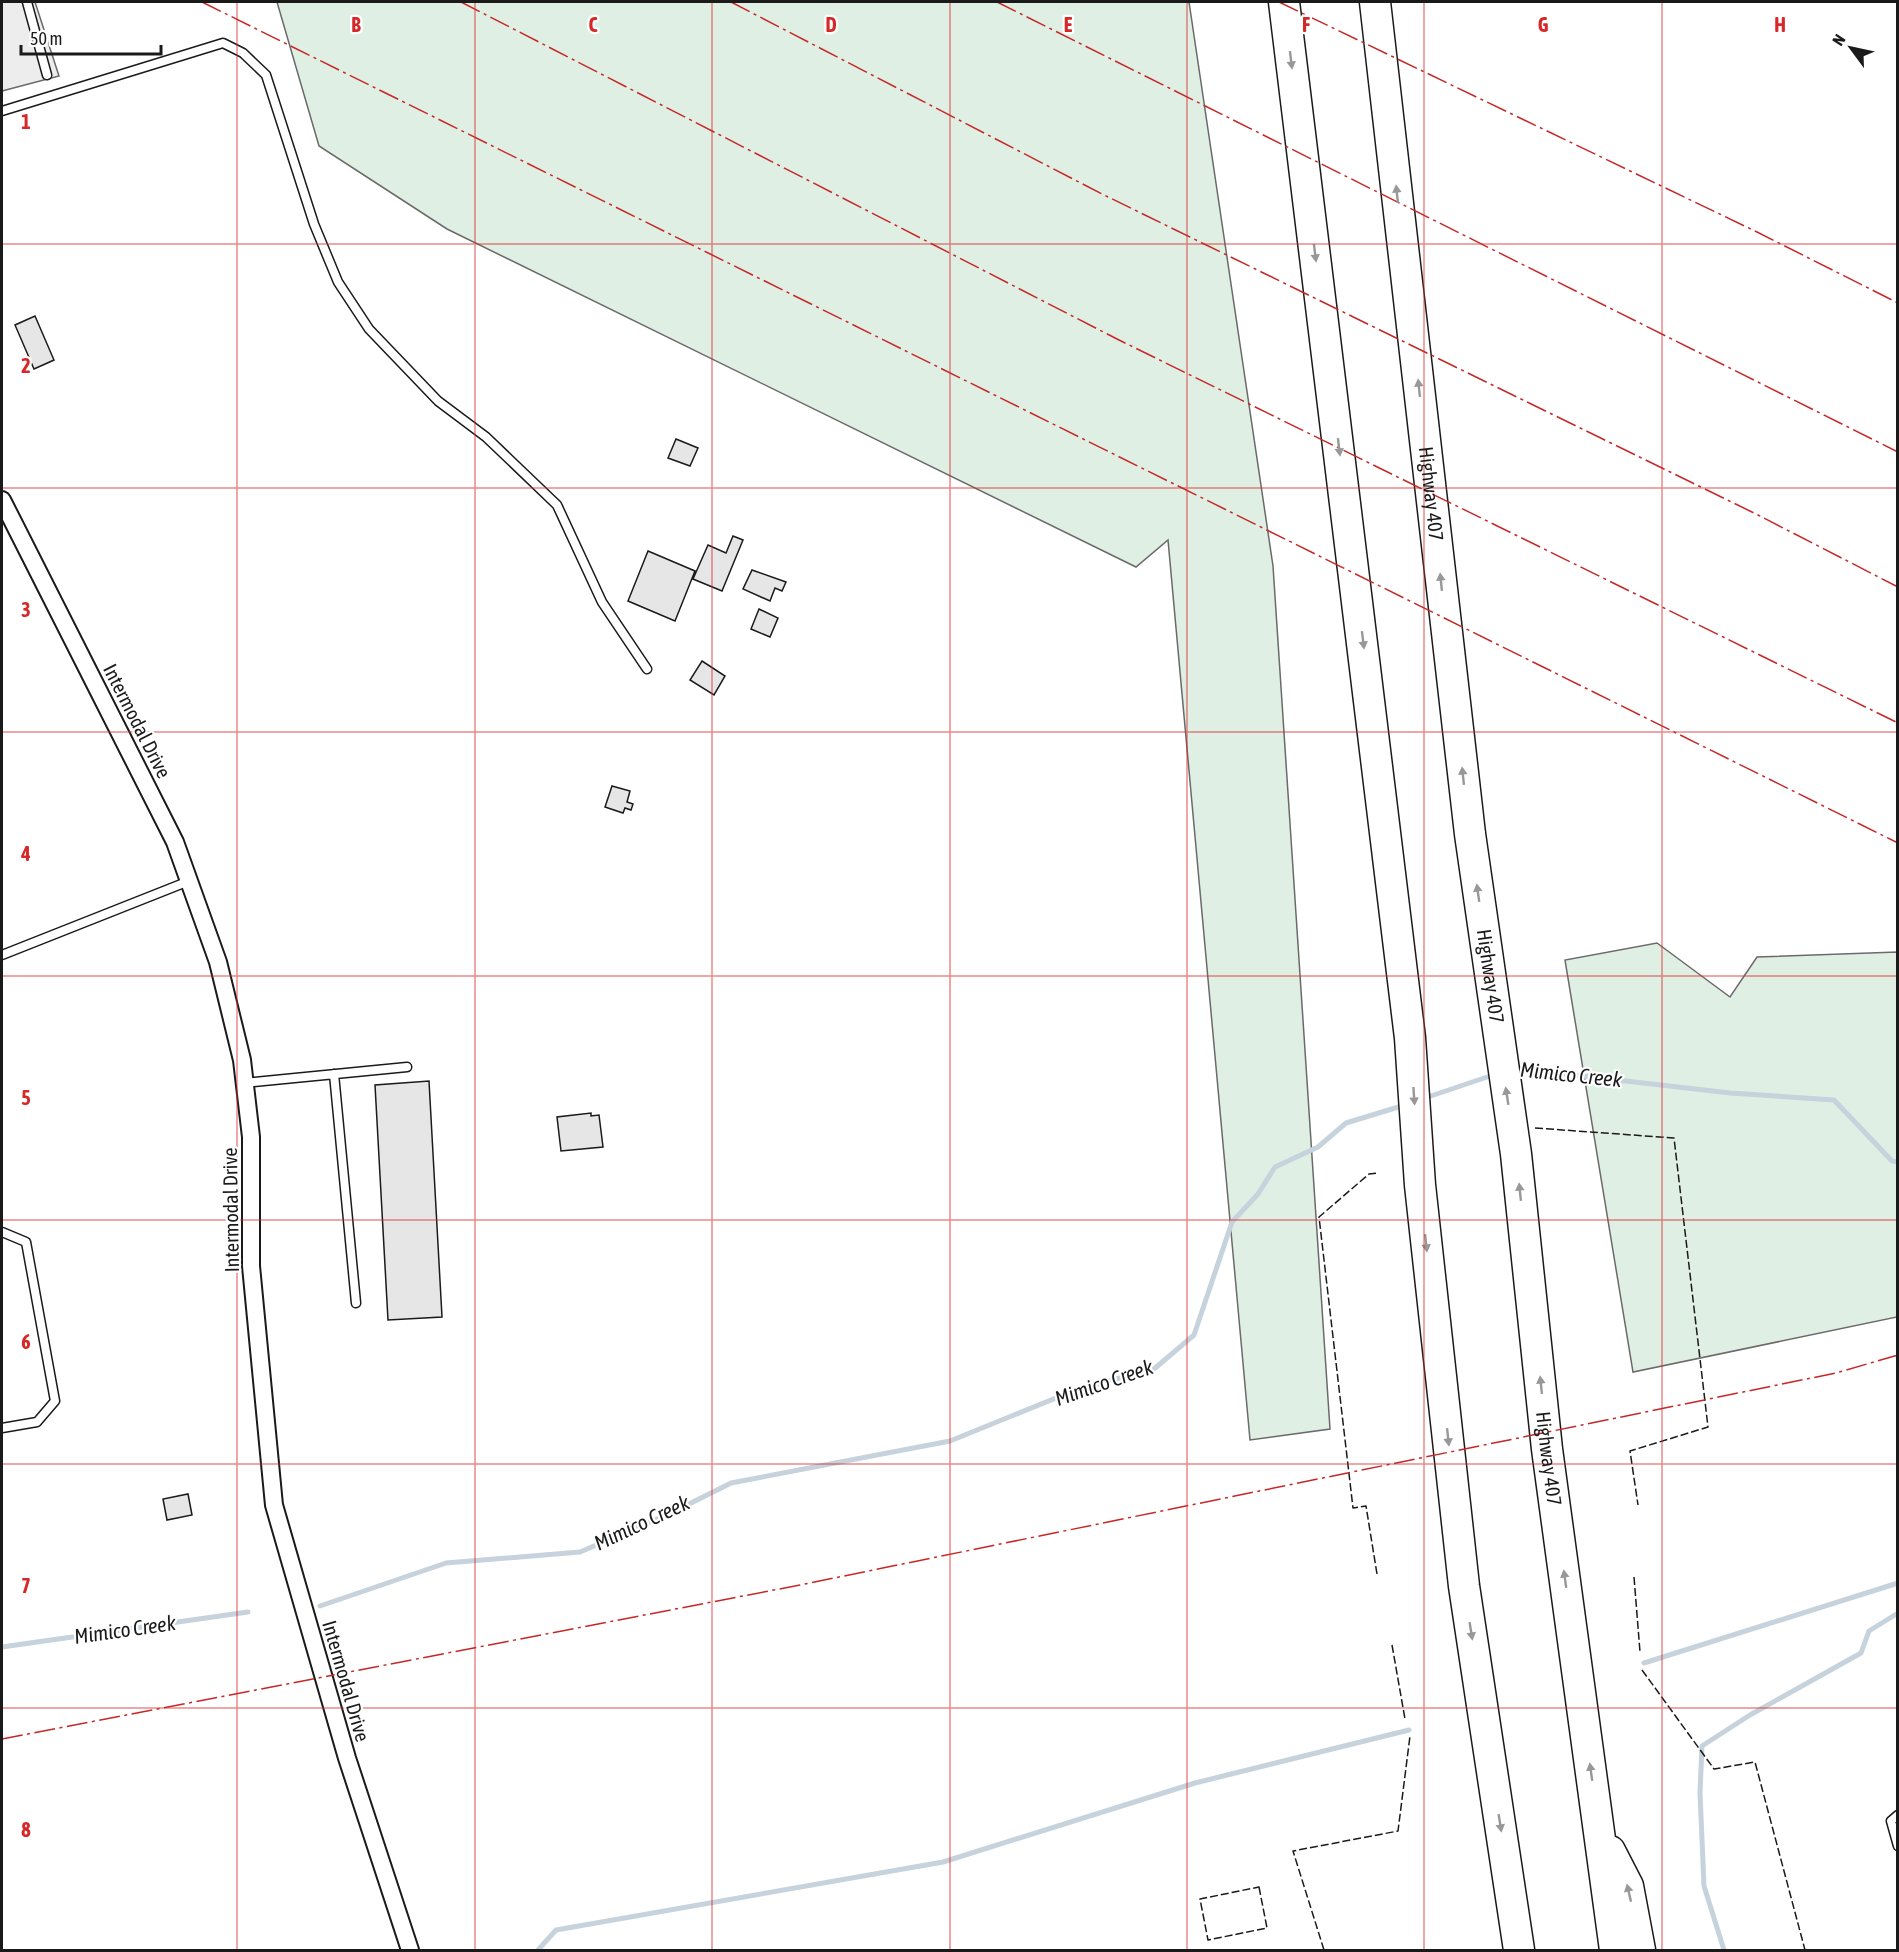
<svg xmlns="http://www.w3.org/2000/svg" width="1899" height="1952" font-family="'Asap Condensed',sans-serif">
<rect width="100%" height="100%" fill="#fff"/>
<!-- green -->
<path fill="#e0efe3" stroke="#6a6a6a" stroke-width="1.5" d="M277,2H1189L1273,566L1330,1429L1250,1440L1168,540L1136,567L447,229L319,146Z
M1657,943L1730,997L1757,957L1897,952V1317L1633,1372L1565,960Z"/>
<!-- parking -->
<path fill="#ededed" stroke="#6a6a6a" stroke-width="1.5" d="M2,2H35L59,76L2,91Z"/>
<g fill="none" stroke-linecap="round" stroke-linejoin="round">
<!-- stream -->
<path stroke="#c6d2dc" stroke-width="5" d="M1513,1068L1730,1093L1834,1100L1892,1161L1898,1162
M1422,1099L1496,1074
M320,1606L446,1563L580,1552L671,1513L731,1483L950,1441L1078,1389L1154,1369L1194,1335L1232,1222L1258,1194L1275,1167L1318,1147L1346,1123L1405,1105
M2,1647L248,1612
M1644,1663L1898,1583
M538,1950L556,1930L943,1862L1195,1783L1409,1730
M1724,1950L1704,1886L1700,1793L1702,1746L1750,1715L1861,1653L1869,1631L1898,1613"/>
</g>
<!-- building -->
<path fill="#e6e6e6" stroke="#1a1a1a" stroke-width="1.5" d="M35,316L54,360L34,369L15,325Z
M676,439L698,448L690,466L668,458Z
M733,536L743,540L722,591L693,579L708,545L726,553Z
M648,551L695,571L675,621L628,601Z
M752,570L786,582L782,591L775,588L770,601L743,589Z
M759,609L778,618L770,637L751,629Z
M702,661L725,676L714,695L690,680Z
M612,786L630,791L627,802L633,804L631,810L625,808L623,813L605,807Z
M429,1081L442,1317L388,1320L375,1085Z
M591,1113V1116L599,1115L603,1147L561,1151L557,1117Z
M188,1494L192,1515L167,1520L163,1499Z"/>
<g fill="none" stroke-linecap="round" stroke-linejoin="round">
<!-- lane casing -->
<g stroke="#1a1a1a" stroke-width="11">
<path id="lane" d="M27,2L47,75
M2,111L223,43L243,53L266,75L314,224L338,282L369,329L438,401L486,437L557,505L602,602L647,669
M2,955L189,881
M334,1074L356,1303
M244,1083L407,1067
M2,1232L26,1242L55,1401L37,1422L2,1428
M1898,1815L1891,1821L1898,1846"/>
</g>
<!-- street casing -->
<g stroke="#1a1a1a" stroke-width="20">
<path id="street" d="M2,500L175,842L218,962L242,1060L251,1137V1266L274,1505L347,1758L410,1950"/>
</g>
<!-- highway casing -->
<g stroke="#1a1a1a" stroke-width="33">
<g id="highway">
<path d="M1284,2L1410,1038L1420,1185L1464,1586L1519,1950"/>
<path id="s1" d="M1375,2L1470,834L1516,1154L1547,1449L1615,1950"/>
<path d="M1610,1851L1628,1886L1640,1950"/>
</g>
</g>
<!-- lane -->
<use href="#lane" stroke="#fff" stroke-width="8"/>
<!-- street -->
<use href="#street" stroke="#fff" stroke-width="16"/>
<!-- highway -->
<use href="#highway" stroke="#fff" stroke-width="30"/>
<!-- fence -->
<path stroke="#1a1a1a" stroke-width="1.5" stroke-dasharray="8 3" stroke-linecap="butt" d="M1535,1128L1674,1138L1708,1427L1630,1451L1638,1505
M1377,1574L1366,1506L1353,1508L1319,1217L1369,1174L1379,1173
M1634,1577L1640,1652
M1392,1645L1405,1719
M1642,1670L1714,1769L1755,1762L1805,1950
M1259,1887L1267,1928L1208,1940L1200,1899Z
M1324,1950L1293,1851L1398,1831L1410,1736"/>
<!-- power -->
<path stroke="#c62828" stroke-width="1.5" stroke-dasharray="21 4.5 3 4.5" stroke-linecap="butt" d="M202,2L1898,843
M461,2L1119,340L1898,723
M731,2L1102,194L1756,514L1898,587
M997,2L1898,452
M1279,2L1757,232L1898,303
M2,1739L800,1585L1836,1373L1898,1355"/>
</g>
<!-- one-way arrows -->
<defs><path id="oneway-solid" d="M-6-.8H1V-3.2L6.5 0L1 3.2V.8H-6Z" transform="scale(1.5)"/></defs>
<g fill="#989898">
<use href="#oneway-solid" transform="translate(1291 60) rotate(83)"/>
<use href="#oneway-solid" transform="translate(1397 194) rotate(-96)"/>
<use href="#oneway-solid" transform="translate(1315 253) rotate(83)"/>
<use href="#oneway-solid" transform="translate(1419 388) rotate(-96)"/>
<use href="#oneway-solid" transform="translate(1339 447) rotate(83)"/>
<use href="#oneway-solid" transform="translate(1441 582) rotate(-96)"/>
<use href="#oneway-solid" transform="translate(1363 640) rotate(83)"/>
<use href="#oneway-solid" transform="translate(1463 776) rotate(-96)"/>
<use href="#oneway-solid" transform="translate(1478 893) rotate(-98)"/>
<use href="#oneway-solid" transform="translate(1414 1096) rotate(86)"/>
<use href="#oneway-solid" transform="translate(1507 1096) rotate(-99)"/>
<use href="#oneway-solid" transform="translate(1520 1192) rotate(-96)"/>
<use href="#oneway-solid" transform="translate(1426 1243) rotate(84)"/>
<use href="#oneway-solid" transform="translate(1541 1385) rotate(-96)"/>
<use href="#oneway-solid" transform="translate(1448 1437) rotate(84)"/>
<use href="#oneway-solid" transform="translate(1565 1579) rotate(-98)"/>
<use href="#oneway-solid" transform="translate(1471 1631) rotate(81)"/>
<use href="#oneway-solid" transform="translate(1591 1772) rotate(-98)"/>
<use href="#oneway-solid" transform="translate(1500 1823) rotate(81)"/>
<use href="#oneway-solid" transform="translate(1629 1893) rotate(-103)"/>
</g>
<!-- grid -->
<path fill="none" stroke="#d62828" stroke-width="1.5" stroke-opacity="0.55" d="M237,2V1950M475,2V1950M712,2V1950M950,2V1950M1187,2V1950M1424,2V1950M1662,2V1950M2,244H1898M2,488H1898M2,732H1898M2,976H1898M2,1220H1898M2,1464H1898M2,1708H1898"/>
<g text-anchor="middle" stroke-width="4.5" stroke-linejoin="round" paint-order="stroke">
<!-- street labels -->
<g font-size="20" fill="#1a1a1a" stroke="#fff">
<text dy="7" stroke="none"><textPath href="#s1" startOffset="495">Highway 407</textPath></text>
<text transform="translate(137 721) rotate(63)" y="7">Intermodal Drive</text>
<text dy="7" stroke="none"><textPath href="#s1" startOffset="981">Highway 407</textPath></text>
<text transform="translate(231 1210) rotate(-91)" y="7">Intermodal Drive</text>
<text dy="7" stroke="none"><textPath href="#s1" startOffset="1467">Highway 407</textPath></text>
<text transform="translate(346 1681) rotate(74)" y="7">Intermodal Drive</text>
</g>
<!-- water labels -->
<g font-size="21" font-style="italic" fill="#1a1a1a" stroke="#fff">
<text transform="translate(1571 1075) rotate(6)" y="7">Mimico Creek</text>
<text transform="translate(1104 1383) rotate(-19)" y="7">Mimico Creek</text>
<text transform="translate(642 1523) rotate(-25)" y="7">Mimico Creek</text>
<text transform="translate(125 1630) rotate(-8)" y="7">Mimico Creek</text>
</g>
</g>
<g font-size="20" text-anchor="middle" font-weight="bold" fill="#d62828" stroke="#fff" stroke-width="4.5" stroke-linejoin="round" paint-order="stroke">
<text x="356" y="32">B</text>
<text x="593" y="32">C</text>
<text x="831" y="32">D</text>
<text x="1068" y="32">E</text>
<text x="1306" y="32">F</text>
<text x="1543" y="32">G</text>
<text x="1780" y="32">H</text>
<text x="26" y="129">1</text>
<text x="26" y="373">2</text>
<text x="26" y="617">3</text>
<text x="26" y="861">4</text>
<text x="26" y="1105">5</text>
<text x="26" y="1349">6</text>
<text x="26" y="1593">7</text>
<text x="26" y="1837">8</text>
</g>
<!-- border -->
<rect width="1899" height="1952" fill="none" stroke="#1a1a1a" stroke-width="6"/>
<!-- north arrow -->
<g transform="translate(1851 48) rotate(303)" stroke="#ffffff" stroke-width="4.5" paint-order="stroke">
<path d="M0-4.5L10 22L0 15L-10 22Z" fill="#1a1a1a"/>
<text y="-9" font-size="16" font-weight="bold" text-anchor="middle" fill="#1a1a1a">N</text>
</g>
<!-- scale -->
<path d="M21 45v9h140v-9" fill="none" stroke="#1a1a1a" stroke-width="3"/>
<text x="30" y="45" font-size="18" fill="#1a1a1a" stroke="#ffffff" stroke-width="4.5" paint-order="stroke">50 m</text>
</svg>
